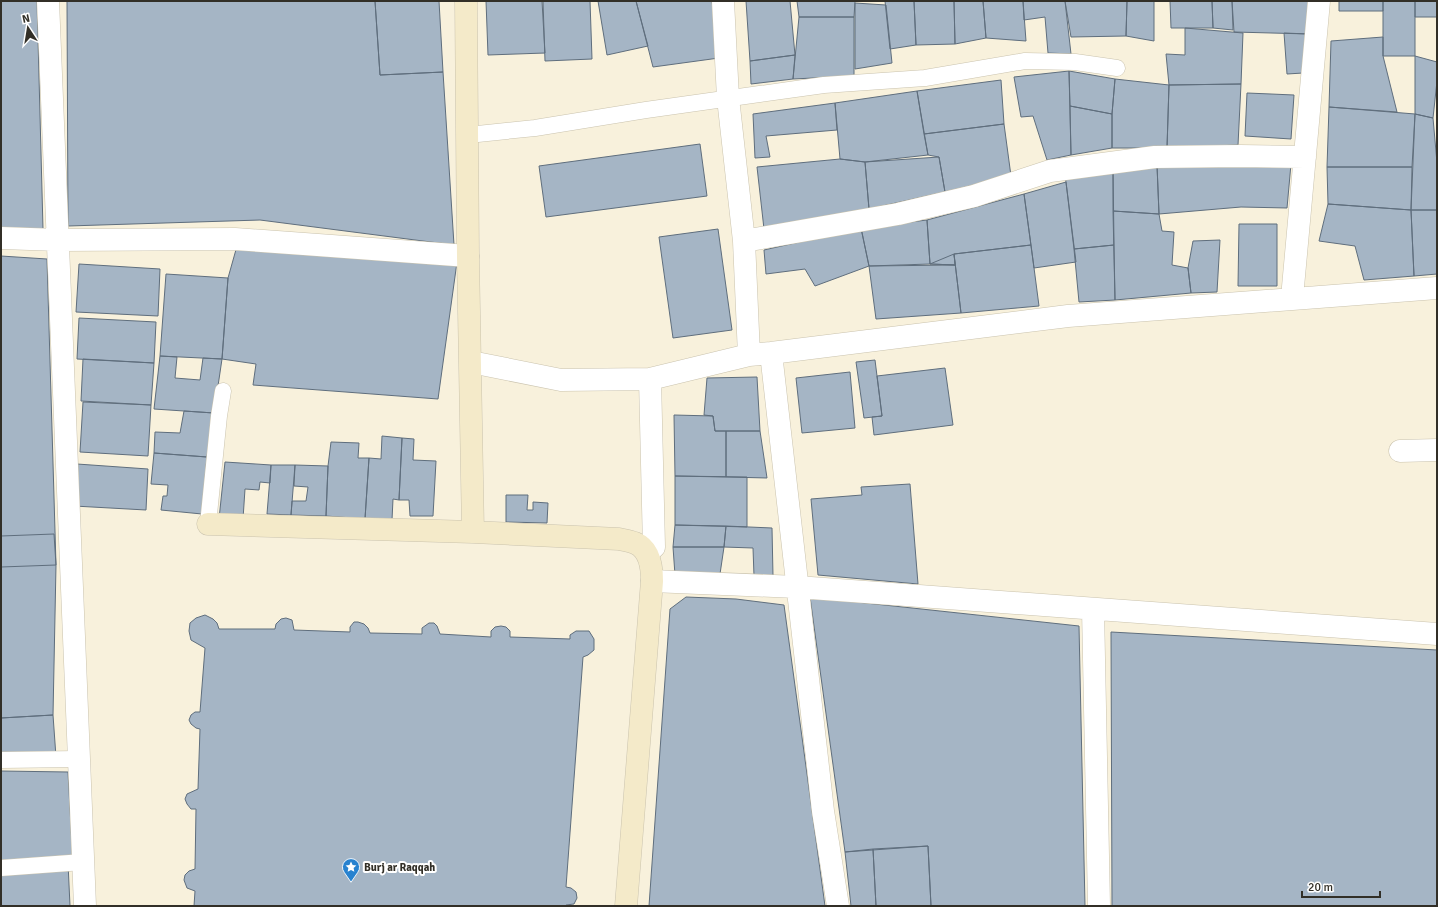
<svg xmlns="http://www.w3.org/2000/svg" width="1438" height="907" font-family="Signika,sans-serif">
<rect width="100%" height="100%" fill="#f8f1dc"/>
<!-- building -->
<path fill="#a5b5c5" stroke="#5f6e7d" d="M1,1H37L43,229H1Z
M67,1H375L380,75L443,72L454,245L260,220L68,226Z
M375,1H439L443,72L380,75Z
M486,1H542L545,53L488,55Z
M543,1H590L592,59L545,61Z
M598,1H636L648,46L607,55Z
M636,1H712L719,58L653,67Z
M746,1H790L795,55L750,61Z
M797,1H855L854,17H799Z
M885,1H914L916,45L890,49Z
M914,1H954L955,44L916,45Z
M954,1H983L986,38L955,44Z
M983,1H1023L1026,41L986,38Z
M1023,1H1065L1071,54L1048,53L1045,17L1024,20Z
M1065,1H1127L1126,36L1071,37Z
M1127,1H1154V41L1126,36Z
M1170,1H1212L1213,28H1171Z
M1212,1H1232L1233,30L1213,28Z
M1232,1H1312L1309,34L1234,32Z
M1339,1H1383V11H1339Z
M1383,1H1415V56H1383Z
M1415,1H1437V17H1415Z
M855,3L886,5L892,63L855,69Z
M799,17H854V76L793,79Z
M1185,28L1243,33L1241,84L1169,85L1166,54L1185,55Z
M1284,33L1309,34L1303,73L1287,74Z
M1383,37V56L1397,112L1329,107L1331,41Z
M795,55L793,79L751,84L750,61Z
M1415,56L1437,62V81L1433,118L1415,114Z
M1069,71L1071,155L1047,160L1033,116L1021,117L1014,77Z
M1069,71L1115,79L1112,114L1070,106Z
M1115,79L1169,85L1167,148H1112V114Z
M1001,80L1004,124L924,134L917,91Z
M1241,84L1238,145L1167,148L1169,85Z
M917,91L928,155L865,162L840,159L835,103Z
M1247,93L1294,95L1291,139L1245,136Z
M835,103L837,130L766,136L770,157L755,158L753,114Z
M1070,106L1112,114V148L1071,155Z
M1329,107L1415,114L1412,167H1327Z
M1415,114L1433,118L1437,163V210H1411Z
M1004,124L1011,176L945,192L939,157L928,155L924,134Z
M700,144L707,196L546,217L539,166Z
M939,157L945,192L869,209L865,162Z
M840,159L865,162L869,209L764,229L757,167Z
M1291,164L1287,208L1241,207L1159,214L1157,165Z
M1157,165L1159,214L1113,211V168Z
M1327,167H1412L1411,210L1328,204Z
M1113,168L1114,245L1074,249L1065,174Z
M1066,182L1076,262L1034,268L1024,194Z
M1024,194L1031,245L954,254L955,265L930,264L927,220Z
M1328,204L1411,210L1414,276L1364,280L1355,246L1319,241Z
M1411,210H1437V274L1414,276Z
M1113,211L1159,214L1162,231L1174,232L1172,265L1188,268L1191,293L1115,300Z
M927,220L930,264L869,266L861,228Z
M1239,224H1277V286H1238Z
M861,228L869,266L815,286L805,269L766,274L764,250Z
M718,229L732,330L673,338L659,237Z
M1220,240L1217,292L1191,293L1188,268L1193,241Z
M1031,245L1039,306L961,313L954,254Z
M1114,245L1115,300L1079,302L1074,249Z
M237,246L457,262L438,399L253,385L256,364L222,359L228,278Z
M954,254L961,313L876,319L869,266L955,265L930,264Z
M1,256L47,259L56,565L53,715L1,718Z
M79,264L160,269L158,316L76,312Z
M166,274L228,278L222,359L160,356Z
M79,318L156,322L154,363L77,359Z
M160,356L177,357L175,378L200,380L203,358L222,359L214,413L154,409Z
M83,359L154,363L151,405L81,401Z
M875,360L882,416L864,418L856,362Z
M945,368L953,425L874,435L872,417L882,416L877,376Z
M850,372L855,428L802,433L796,378Z
M757,377L760,431H715L713,416L704,415L707,378Z
M83,402L151,405L148,456L80,452Z
M184,411L214,413L207,457L154,453L155,432L180,433Z
M674,415L713,416L715,431H726V477L675,476Z
M726,431H760L767,478L726,477Z
M382,436L402,438L399,500L393,499L392,520L365,519L369,458L381,459Z
M402,438L414,439L413,460L436,461L433,516H410L409,500H399Z
M331,442L359,443L358,458H369L365,519L326,516L328,466Z
M154,453L207,457L202,514L161,510L163,496H167L168,485L151,484Z
M225,462L271,465L270,483L260,482L259,490L245,489L243,519H219Z
M77,464L148,469L146,510L74,506Z
M271,465H295L291,515L267,514Z
M295,465L328,466L326,516L291,515L292,501H306L308,487L294,486Z
M675,476L747,477V527L675,525Z
M910,484L918,584L818,575L811,499L862,495L861,487Z
M506,495H528L527,510H533V502L548,503L547,523L506,522Z
M675,525L726,526L724,547H673Z
M726,526L772,528L773,576H754L753,548L724,547Z
M54,534L56,565L1,567V536Z
M673,547H724L720,574L675,575Z
M686,597L736,599L784,605L825,906H649L670,609Z
M810,597L1079,626L1085,906H931L928,846L845,852Z
M205,615L213,619L217,623L219,629H275L276,624L281,619L286,618L292,620L294,630L350,632V627L354,622H358L364,624L368,628L370,633L422,634V628L429,623H434L437,626L440,634L491,637V631L495,627L501,626L506,627L510,631V637L570,639V635L576,631H589L594,639V650L588,655L583,657L566,887L571,888L576,892L577,898L574,904L566,905L565,906H194L195,891L187,888L184,880L185,875L189,871L195,869L196,809H191L187,804L185,799L187,794L198,789L200,729L196,728L191,724L189,720L191,715L195,712H200L205,648L191,640L189,631L190,623L196,618Z
M1111,632L1437,650V906H1112Z
M53,715L56,757L1,760V718Z
M1,771L68,772L73,863L1,868Z
M928,846L931,906H876L873,849Z
M873,849L876,906H851L845,852Z
M68,863L70,906H1V871Z"/>
<g fill="none" stroke-linecap="round" stroke-linejoin="round">
<!-- lane casing -->
<g stroke="#cac3ae" stroke-width="17">
<path id="lane" d="M468,135L535,128L646,110L824,85L925,78L1025,61L1075,62L1117,68
M208,524L219,416L223,391
M1,760L79,759
M1,868L83,862"/>
</g>
<!-- street casing -->
<g stroke="#cac3ae" stroke-width="23">
<path id="street" d="M48,1L85,906
M723,1L728,98L744,241L749,355
M1,238L59,240L235,239L468,256
M744,241L898,214L974,196L1050,171L1155,157L1240,156L1305,157
M1292,298L1319,1
M771,353L823,811L838,906
M471,362L561,380L650,379L749,355L771,353L1068,316L1437,288
M1400,451L1437,450
M647,553L654,547L650,379
M652,581L797,587L1437,634
M1093,609L1099,906"/>
</g>
<!-- secondary casing -->
<g stroke="#cac3ae" stroke-width="23">
<path id="secondary" d="M466,1L468,256L473,532
M208,524L473,532L619,539C624,540 630,541 635,543C650,549 652,567 652,581L626,906"/>
</g>
<!-- lane -->
<use href="#lane" stroke="#fff" stroke-width="16"/>
<!-- street -->
<use href="#street" stroke="#fff" stroke-width="22"/>
<!-- secondary -->
<use href="#secondary" stroke="#f4eac9" stroke-width="22"/>
</g>
<!-- icons -->
<defs>
<g id="sight-pin" transform="scale(0.9)"><path d="M0 17L-7.5 6A9.5 9.5 0 1 1 7.5 6Z" fill="#2882cf" stroke="#fff"/><path d="M0-6L1.8-2.2L6-1.7L2.9 1.2L3.7 5.4L0 3.3L-3.7 5.4L-2.9 1.2L-6-1.7L-1.8-2.2Z" fill="#fff"/></g>
</defs>
<g fill-rule="evenodd">
<use href="#sight-pin" x="351" y="867"/>
</g>
<g text-anchor="middle" stroke-width="4" stroke-linejoin="round" paint-order="stroke">
<!-- poi labels -->
<g font-size="11" font-weight="bold" fill="#322f27" stroke="#fff" text-anchor="start">
<text x="364" y="871">Burj ar Raqqah</text>
</g>
</g>
<!-- border -->
<rect width="1438" height="907" fill="none" stroke="#322f27" stroke-width="4"/>
<!-- north arrow -->
<g transform="translate(28 28) rotate(348)" stroke="#ffffff" stroke-width="3" paint-order="stroke">
<path d="M0-3L7 15L0 10L-7 15Z" fill="#322f27"/>
<text y="-6" font-size="11" font-weight="bold" text-anchor="middle" fill="#322f27">N</text>
</g>
<!-- scale -->
<path d="M1302 891v6h78v-6" fill="none" stroke="#322f27" stroke-width="2"/>
<text x="1308" y="891" font-size="12" fill="#322f27" stroke="#ffffff" stroke-width="3" paint-order="stroke">20 m</text>
</svg>
